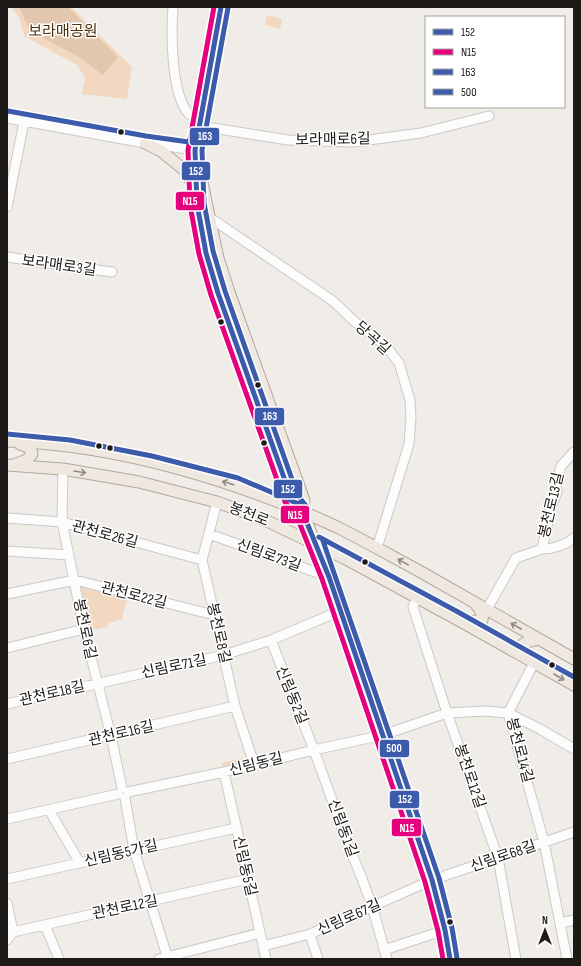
<svg xmlns="http://www.w3.org/2000/svg" width="581" height="966" font-family="'Sofia Sans Condensed','Noto Sans KR',sans-serif">
<rect width="100%" height="100%" fill="#f0ece8"/>
<!-- green -->
<path fill="#f2d8c0" d="M11,7H71L132,67L127,99L82,94L85,78L77,65L24,36L19,17Z
M267,15L282,19L280,29L265,25Z
M77,583L128,598L123,613V619L108,623V627L87,631Z
M243,758L245,766L223,770L221,763Z"/>
<!-- forest -->
<path fill="#e2c7ae" d="M19,7H68L118,57L103,75L79,57L30,31Z"/>
<g fill="none" stroke-linecap="round" stroke-linejoin="round">
<!-- minor casing -->
<g stroke="#ccc9c5" stroke-width="11">
<path id="minor" d="M173,7C171,33 171,95 189,114L201,115
M7,118L145,143L195,150
M200,126L288,140L354,142L421,133L489,116
M7,207L24,122
M209,217L333,301L355,322L386,346L399,363L410,400L411,418L409,444L377,548
M7,257L112,272
M63,469L62,522L84,629L111,736L122,788
M217,502L202,560L235,706L254,764
M7,518L62,522L202,560
M209,534L329,577
M542,549C553,549 565,545 574,538
M7,551L69,555
M7,594L75,580L214,615
M417,597L413,607L447,713L498,858L516,959
M487,609L516,558L542,549L551,507L557,492L556,485L561,466L574,452
M271,640L314,750L349,847L361,876L372,906L387,959
M7,648L84,629
M534,663L508,713L544,842L567,959
M7,704L224,655L271,640L340,611
M7,759L235,706
M224,772L266,959
M128,792L224,772L314,750L383,735L447,713L485,711L508,713L540,729L574,749
M125,798L134,850L168,959
M49,810L80,863
M7,819L118,794
M7,879L236,828
M7,903L13,932
M560,923L574,920
M45,925L59,959
M310,934L318,959
M7,940L13,932L248,879
M263,946L310,934L432,880L574,832
M384,950L445,930
M159,959L260,933"/>
</g>
<!-- major casing -->
<g stroke="#b4a79a" stroke-width="13">
<path id="major" d="M221,7L213,48L195,150L197,204L206,253L218,293L292,500L303,513L329,577L432,880L445,930L450,959
M145,143L161,151L187,172L194,189
M200,173L218,258L229,292L304,500L303,513
M7,441C119,445 236,480 337,527C365,541 393,557 421,572C472,601 523,630 574,659
M16,464L27,460L32,454C31,447 26,446 20,444
M7,465L63,469L139,482L217,502L265,520L346,559L462,622L574,685
M463,622L478,621L482,620C484,613 479,608 475,603
M529,659L523,650L522,645L527,642L538,639"/>
</g>
<!-- minor -->
<use href="#minor" stroke="#fdfcfc" stroke-width="9"/>
<!-- major -->
<use href="#major" stroke="#eee8e1" stroke-width="11"/>
<!-- bus-1 casing -->
<g stroke="#fff" stroke-width="8">
<path id="bus-1" d="M221,7L195,150L197,204L206,253L218,293L292,500L303,513L329,577L432,880L445,930L450,959"/>
</g>
<!-- bus-2 casing -->
<g stroke="#fff" stroke-width="8">
<path id="bus-2" d="M214,7L188,150L190,205L199,254L211,295L285,502L297,517L322,579L425,882L438,931L443,959"/>
</g>
<!-- bus-3 casing -->
<g stroke="#fff" stroke-width="8">
<path id="bus-3" d="M228,8L202,150L204,203L213,251L225,291L298,496L308,508
M8,111L146,136L196,143
M7,434L70,440L152,456L238,478L306,507"/>
</g>
<!-- bus-4 casing -->
<g stroke="#fff" stroke-width="8">
<path id="bus-4" d="M319,537L458,612L574,677
M323,541L439,878L452,928L457,958"/>
</g>
<!-- bus-1 -->
<use href="#bus-1" stroke="#3d5bab" stroke-width="5"/>
<!-- bus-2 -->
<use href="#bus-2" stroke="#e5007d" stroke-width="5"/>
<!-- bus-3 -->
<use href="#bus-3" stroke="#3d5bab" stroke-width="5"/>
<!-- bus-4 -->
<use href="#bus-4" stroke="#3d5bab" stroke-width="5"/>
</g>
<!-- one-way arrows -->
<defs><path id="oneway-shaft" d="M-6 0H5M1.5-3L5.5 0L1.5 3" fill="none" stroke-width="1.6" stroke-linecap="round" stroke-linejoin="round"/></defs>
<g stroke="#908b86">
<use href="#oneway-shaft" transform="translate(80 472) rotate(9)"/>
<use href="#oneway-shaft" transform="translate(228 483) rotate(-163)"/>
<use href="#oneway-shaft" transform="translate(403 562) rotate(-151)"/>
<use href="#oneway-shaft" transform="translate(516 626) rotate(-150)"/>
<use href="#oneway-shaft" transform="translate(559 677) rotate(30)"/>
</g>
<!-- markers -->
<g fill="#1c1916" stroke="#fff" stroke-width="1.5">
<circle cx="121" cy="132" r="3.5"/>
<circle cx="221" cy="322" r="3.5"/>
<circle cx="258" cy="385" r="3.5"/>
<circle cx="264" cy="443" r="3.5"/>
<circle cx="99" cy="446" r="3.5"/>
<circle cx="110" cy="448" r="3.5"/>
<circle cx="365" cy="562" r="3.5"/>
<circle cx="552" cy="665" r="3.5"/>
<circle cx="450" cy="922" r="3.5"/>
</g>
<g text-anchor="middle" stroke-width="3" stroke-linejoin="round" paint-order="stroke">
<!-- park labels -->
<g font-size="15" fill="#4e2f0e" stroke="#fff">
<text x="63" y="36">보라매공원</text>
</g>
<!-- street labels -->
<g font-size="15" fill="#1c1916" stroke="#fff">
<text transform="translate(333 139) rotate(-1)" y="5">보라매로6길</text>
<text transform="translate(59 265) rotate(8)" y="5">보라매로3길</text>
<text transform="translate(373 338) rotate(42)" y="5">당곡길</text>
<text transform="translate(551 505) rotate(-77)" y="5">봉천로13길</text>
<text transform="translate(249 514) rotate(21)" y="5">봉천로</text>
<text transform="translate(105 534) rotate(15)" y="5">관천로26길</text>
<text transform="translate(269 555) rotate(20)" y="5">신림로73길</text>
<text transform="translate(134 595) rotate(14)" y="5">관천로22길</text>
<text transform="translate(85 629) rotate(78)" y="5">봉천로6길</text>
<text transform="translate(219 633) rotate(77)" y="5">봉천로8길</text>
<text transform="translate(174 666) rotate(-12)" y="5">신림로71길</text>
<text transform="translate(52 693) rotate(-13)" y="5">관천로18길</text>
<text transform="translate(292 695) rotate(68)" y="5">신림동2길</text>
<text transform="translate(121 733) rotate(-13)" y="5">관천로16길</text>
<text transform="translate(520 750) rotate(75)" y="5">봉천로14길</text>
<text transform="translate(256 764) rotate(-14)" y="5">신림동길</text>
<text transform="translate(470 776) rotate(71)" y="5">봉천로12길</text>
<text transform="translate(343 828) rotate(70)" y="5">신림동1길</text>
<text transform="translate(121 853) rotate(-13)" y="5">신림동5가길</text>
<text transform="translate(503 856) rotate(-19)" y="5">신림로68길</text>
<text transform="translate(245 866) rotate(77)" y="5">신림동5길</text>
<text transform="translate(125 907) rotate(-12)" y="5">관천로12길</text>
<text transform="translate(349 917) rotate(-24)" y="5">신림로67길</text>
</g>
</g>
<g stroke="#fff" stroke-width="1.5">
<rect x="189" y="127" width="31" height="19" rx="4" fill="#3d5bab"/>
<rect x="181" y="161" width="30" height="20" rx="4" fill="#3d5bab"/>
<rect x="175" y="191" width="30" height="20" rx="4" fill="#e5007d"/>
<rect x="254" y="407" width="31" height="19" rx="4" fill="#3d5bab"/>
<rect x="273" y="479" width="30" height="20" rx="4" fill="#3d5bab"/>
<rect x="280" y="505" width="30" height="19" rx="4" fill="#e5007d"/>
<rect x="379" y="739" width="31" height="19" rx="4" fill="#3d5bab"/>
<rect x="389" y="790" width="31" height="19" rx="4" fill="#3d5bab"/>
<rect x="391" y="818" width="31" height="19" rx="4" fill="#e5007d"/>
</g>
<g font-size="11" text-anchor="middle" font-weight="bold" fill="#fff">
<text x="205" y="140">163</text>
<text x="196" y="175">152</text>
<text x="190" y="205">N15</text>
<text x="270" y="420">163</text>
<text x="288" y="493">152</text>
<text x="295" y="519">N15</text>
<text x="394" y="752">500</text>
<text x="405" y="803">152</text>
<text x="407" y="832">N15</text>
</g>
<!-- border -->
<rect width="581" height="966" fill="none" stroke="#1c1916" stroke-width="16"/>
<!-- legend -->
<rect x="425" y="16" width="140" height="92" fill="#ffffff" stroke="#a4a3a2"/>
<rect x="433" y="29" width="20" height="6" fill="#3d5bab" stroke="#a4a3a2"/>
<text x="461" y="36" font-size="12" fill="#1c1916">152</text>
<rect x="433" y="49" width="20" height="6" fill="#e5007d" stroke="#a4a3a2"/>
<text x="461" y="56" font-size="12" fill="#1c1916">N15</text>
<rect x="433" y="69" width="20" height="6" fill="#3d5bab" stroke="#a4a3a2"/>
<text x="461" y="76" font-size="12" fill="#1c1916">163</text>
<rect x="433" y="89" width="20" height="6" fill="#3d5bab" stroke="#a4a3a2"/>
<text x="461" y="96" font-size="12" fill="#1c1916">500</text>
<!-- north arrow -->
<g transform="translate(545 930)" stroke="#ffffff" stroke-width="3" paint-order="stroke">
<path d="M0-3L7 15L0 10L-7 15Z" fill="#1c1916"/>
<text y="-6" font-size="11" font-weight="bold" text-anchor="middle" fill="#1c1916">N</text>
</g>
</svg>
